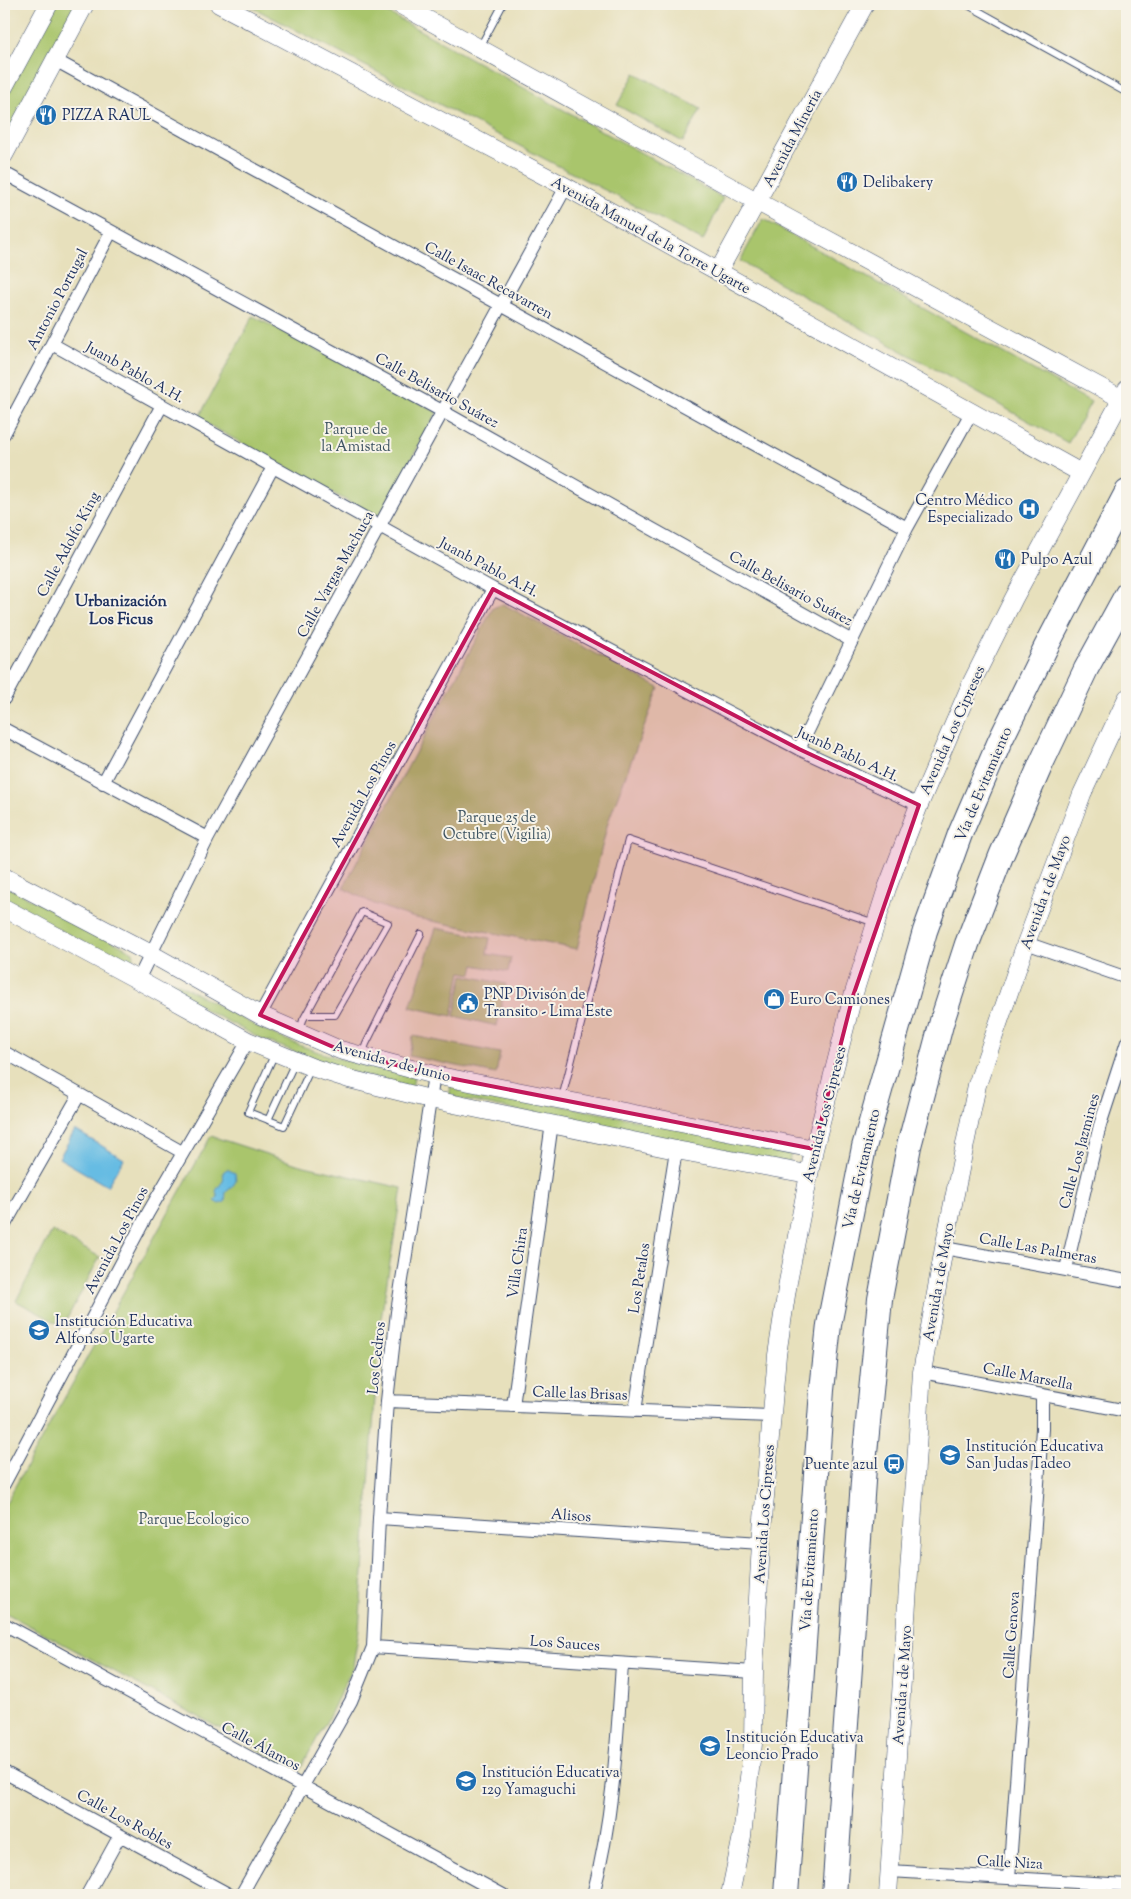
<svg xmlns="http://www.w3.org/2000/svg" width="1131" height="1899" font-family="'Sorts Mill Goudy',serif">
<rect width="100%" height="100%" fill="#f7f3e8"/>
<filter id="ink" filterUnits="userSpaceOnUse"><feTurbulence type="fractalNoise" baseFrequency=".02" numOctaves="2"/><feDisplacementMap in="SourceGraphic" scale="10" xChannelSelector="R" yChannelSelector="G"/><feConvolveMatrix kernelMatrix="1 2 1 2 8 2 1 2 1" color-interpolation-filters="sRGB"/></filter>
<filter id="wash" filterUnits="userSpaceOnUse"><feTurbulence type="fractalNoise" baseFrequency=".0096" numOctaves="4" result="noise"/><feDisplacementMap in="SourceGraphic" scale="20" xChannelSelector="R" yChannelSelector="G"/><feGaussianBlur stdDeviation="1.12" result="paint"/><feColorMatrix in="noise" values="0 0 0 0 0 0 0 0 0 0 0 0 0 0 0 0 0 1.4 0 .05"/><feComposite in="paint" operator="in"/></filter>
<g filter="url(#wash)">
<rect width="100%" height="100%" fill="#e7e0bc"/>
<!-- green -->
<path fill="#a9c56c" stroke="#627a65" d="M56,4H79L4,142V100Z
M246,4H372L723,198L703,241Z
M635,73L701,109L683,142L617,105Z
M763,219L1091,402L1068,443L740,261Z
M253,316L437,412L380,516L373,515L198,419Z
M503,604L659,688L608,822L577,949L411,917L374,904L343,888L493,608Z
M4,885L133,952L134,957L131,963L127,965L4,901Z
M436,928L490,938L487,954L511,958L508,972L474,965L472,974L461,972L452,1016L410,1007Z
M463,975L506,984L497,1026L454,1016Z
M166,977C199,994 231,1014 264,1030C312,1053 363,1066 414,1077L412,1088L343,1070L261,1039L162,987Z
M413,1036L500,1053L496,1074L409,1056Z
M451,1085L791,1149L789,1163L675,1142L449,1097Z
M211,1136L300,1165L402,1188L380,1325L359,1630L353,1666L329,1717L299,1771L4,1612V1506Z
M52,1231L100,1257L63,1326L16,1301Z"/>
<!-- water -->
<path fill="#66bce3" stroke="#4076a0" d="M75,1130L124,1159L107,1186L59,1158Z
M227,1169L235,1173L236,1181L232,1187L226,1192L225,1202L219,1204L214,1201L218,1197L216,1191C222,1180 225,1184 223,1172Z"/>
</g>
<g filter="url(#ink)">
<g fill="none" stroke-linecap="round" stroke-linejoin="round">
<!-- lane casing -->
<g stroke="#3a4a6c" stroke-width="8">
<path id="lane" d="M966,4L1127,93
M480,47L503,4
M300,1031L303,1020L362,912L388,923L335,1015H306
M275,1053L248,1112L284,1126L311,1068
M362,1055L366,1044L421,934
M562,1098L628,840L875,923
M268,1120L295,1062"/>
</g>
<!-- street casing -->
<g stroke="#3a4a6c" stroke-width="14">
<path id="street" d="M55,60L907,528
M4,173L442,411L852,641
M52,344L493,589L799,749L919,805
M4,434L111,232
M4,699L162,405
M4,729L208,838
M799,749L907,528L971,413
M103,783L273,467
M1026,943L1127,978
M138,980L208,838L566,187
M260,1015L493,589
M4,1052L182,1152
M4,1226L79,1095
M944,1248L1127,1281
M1066,1269L1100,1125L1127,1042
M922,1372L1127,1411
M387,1401L771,1416
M513,1406L552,1123
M635,1411L676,1150
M4,1484L148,1213L248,1041
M379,1518L761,1543
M4,1624L503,1895
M373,1647L754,1672
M4,1772L230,1895
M890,1871L1127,1885
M1009,1878L1042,1429V1395
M87,1895L120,1835
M241,1895L351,1701L373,1647L379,1518L387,1401L397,1312L434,1075
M593,1895C613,1819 617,1742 622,1664"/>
</g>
<!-- secondary casing -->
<g stroke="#3a4a6c" stroke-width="19">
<path id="secondary" d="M219,4L566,187L1081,473
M399,4L758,202L1122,399
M4,87L49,4
M4,155L85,4
M718,272L865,4
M4,877L151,954L260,1015L340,1050L434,1075L814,1149
M4,908L138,980L248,1041L311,1067L349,1079L430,1099L676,1150L808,1174
M730,1895L742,1836L753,1744L754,1672L761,1543L777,1355L788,1282L814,1149L853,996L887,888L919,805L972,682L1014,598L1127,389
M888,1895L922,1372L944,1248L977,1085L1026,943L1082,794L1127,698"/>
</g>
<!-- highway casing -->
<g stroke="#3a4a6c" stroke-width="26">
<path id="highway" d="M786,1895L822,1390L829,1325L864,1147L925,931L960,834L1000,741L1046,647L1127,492
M834,1895L865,1453L880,1299L909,1146L942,1021L967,944L1001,856L1041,764L1086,669L1127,594"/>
</g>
<!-- lane -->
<use href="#lane" stroke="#fff" stroke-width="6"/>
<!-- street -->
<use href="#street" stroke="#fff" stroke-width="12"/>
<!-- secondary -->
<use href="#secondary" stroke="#fff" stroke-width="18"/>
<!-- highway -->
<use href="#highway" stroke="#fff" stroke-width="24"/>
</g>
</g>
<!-- marked area -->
<path fill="#c2185b" fill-opacity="0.2" stroke="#c2185b" stroke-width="4" stroke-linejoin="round" d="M493,589L799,749L919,805L853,996L814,1149L434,1075L340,1050L260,1015Z"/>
<!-- icons -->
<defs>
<g id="restaurant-disc" transform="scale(1.125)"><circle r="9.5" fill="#1f6fb2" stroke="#f7f3e8"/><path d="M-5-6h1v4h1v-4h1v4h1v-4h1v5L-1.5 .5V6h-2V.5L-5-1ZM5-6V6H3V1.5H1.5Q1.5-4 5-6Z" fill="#fff"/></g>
<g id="hospital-disc" transform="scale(1.125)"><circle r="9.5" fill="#1f6fb2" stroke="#f7f3e8"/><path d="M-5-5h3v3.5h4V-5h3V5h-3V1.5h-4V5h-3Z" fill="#fff"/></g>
<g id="shop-disc" transform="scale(1.125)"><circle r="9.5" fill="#1f6fb2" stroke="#f7f3e8"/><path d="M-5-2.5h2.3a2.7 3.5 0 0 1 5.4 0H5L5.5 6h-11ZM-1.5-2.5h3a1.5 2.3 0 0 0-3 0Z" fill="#fff"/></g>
<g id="civic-disc" transform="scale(1.125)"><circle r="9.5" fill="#1f6fb2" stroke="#f7f3e8"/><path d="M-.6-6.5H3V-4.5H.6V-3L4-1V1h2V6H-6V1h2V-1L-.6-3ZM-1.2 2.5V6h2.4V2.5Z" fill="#fff"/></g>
<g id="school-disc" transform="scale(1.125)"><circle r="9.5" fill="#1f6fb2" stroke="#f7f3e8"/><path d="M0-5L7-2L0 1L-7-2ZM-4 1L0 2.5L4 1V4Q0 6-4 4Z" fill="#fff"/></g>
<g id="bus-disc" transform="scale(1.125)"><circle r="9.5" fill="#1f6fb2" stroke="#f7f3e8"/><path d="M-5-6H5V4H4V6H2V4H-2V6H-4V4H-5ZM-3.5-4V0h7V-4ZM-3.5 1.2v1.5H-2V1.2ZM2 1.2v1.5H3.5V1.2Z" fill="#fff"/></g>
</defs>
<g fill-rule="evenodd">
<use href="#restaurant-disc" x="46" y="115"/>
<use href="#restaurant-disc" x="847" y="182"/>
<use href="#hospital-disc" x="1029" y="509"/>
<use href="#restaurant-disc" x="1005" y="559"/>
<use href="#shop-disc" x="774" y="999"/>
<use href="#civic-disc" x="468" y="1003"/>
<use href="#school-disc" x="39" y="1330"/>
<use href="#school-disc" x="950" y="1455"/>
<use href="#bus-disc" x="894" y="1464"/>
<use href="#school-disc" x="710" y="1746"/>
<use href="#school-disc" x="466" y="1781"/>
</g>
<g text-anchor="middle" stroke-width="4" stroke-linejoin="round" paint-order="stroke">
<!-- poi labels -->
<g font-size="15" fill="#1b2f5e" stroke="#f7f3e8" text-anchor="start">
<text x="62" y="120">PIZZA RAUL</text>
<text x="863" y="187">Delibakery</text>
<text x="1013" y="505" text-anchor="end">Centro Médico<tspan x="1013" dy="17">Especializado</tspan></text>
<text x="1021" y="564">Pulpo Azul</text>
<text x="484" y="999">PNP Divisón de<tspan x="484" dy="17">Transito - Lima Este</tspan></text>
<text x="790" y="1004">Euro Camiones</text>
<text x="55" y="1326">Institución Educativa<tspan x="55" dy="17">Alfonso Ugarte</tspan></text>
<text x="966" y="1451">Institución Educativa<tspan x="966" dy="17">San Judas Tadeo</tspan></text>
<text x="878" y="1469" text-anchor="end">Puente azul</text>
<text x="726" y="1742">Institución Educativa<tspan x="726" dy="17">Leoncio Prado</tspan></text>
<text x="482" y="1777">Institución Educativa<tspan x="482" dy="17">129 Yamaguchi</tspan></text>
</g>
<!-- street labels -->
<g font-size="15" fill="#1b2f5e" stroke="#f7f3e8">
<text transform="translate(792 138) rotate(-62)" y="5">Avenida Minería</text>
<text transform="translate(651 235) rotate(29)" y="5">Avenida Manuel de la Torre Ugarte</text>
<text transform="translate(489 280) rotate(29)" y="5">Calle Isaac Recavarren</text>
<text transform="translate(57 299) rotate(-62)" y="5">Antonio Portugal</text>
<text transform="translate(135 372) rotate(29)" y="5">Juanb Pablo A.H.</text>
<text transform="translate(437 390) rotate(29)" y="5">Calle Belisario Suárez</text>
<text transform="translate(68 544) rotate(-62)" y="5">Calle Adolfo King</text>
<text transform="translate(489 567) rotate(28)" y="5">Juanb Pablo A.H.</text>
<text transform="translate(335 574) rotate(-61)" y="5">Calle Vargas Machuca</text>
<text transform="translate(791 588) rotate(29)" y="5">Calle Belisario Suárez</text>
<text transform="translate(952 730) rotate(-66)" y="5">Avenida Los Cipreses</text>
<text transform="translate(848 754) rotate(25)" y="5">Juanb Pablo A.H.</text>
<text transform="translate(983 784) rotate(-67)" y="5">Vía de Evitamiento</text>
<text transform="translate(363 794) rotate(-61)" y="5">Avenida Los Pinos</text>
<text transform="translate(1045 892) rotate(-70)" y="5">Avenida 1 de Mayo</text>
<text transform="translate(392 1061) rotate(15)" y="5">Avenida 7 de Junio</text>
<text transform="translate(824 1114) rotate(-76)" y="5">Avenida Los Cipreses</text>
<text transform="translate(1079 1151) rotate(-75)" y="5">Calle Los Jazmines</text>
<text transform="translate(861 1169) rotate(-77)" y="5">Vía de Evitamiento</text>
<text transform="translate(116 1240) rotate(-62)" y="5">Avenida Los Pinos</text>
<text transform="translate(1038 1248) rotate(10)" y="5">Calle Las Palmeras</text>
<text transform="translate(517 1263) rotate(-82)" y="5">Villa Chira</text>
<text transform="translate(639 1278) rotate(-81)" y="5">Los Petalos</text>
<text transform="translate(938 1282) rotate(-80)" y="5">Avenida 1 de Mayo</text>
<text transform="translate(376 1358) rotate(-84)" y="5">Los Cedros</text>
<text transform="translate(1028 1376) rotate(11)" y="5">Calle Marsella</text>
<text transform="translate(580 1393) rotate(2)" y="5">Calle las Brisas</text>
<text transform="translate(764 1514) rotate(-86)" y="5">Avenida Los Cipreses</text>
<text transform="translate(571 1515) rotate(4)" y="5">Alisos</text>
<text transform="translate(809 1570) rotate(-86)" y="5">Vía de Evitamiento</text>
<text transform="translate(1011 1635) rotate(-86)" y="5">Calle Genova</text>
<text transform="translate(565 1643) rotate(4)" y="5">Los Sauces</text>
<text transform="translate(902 1685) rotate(-86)" y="5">Avenida 1 de Mayo</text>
<text transform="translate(261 1746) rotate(28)" y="5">Calle Álamos</text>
<text transform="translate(125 1819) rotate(29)" y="5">Calle Los Robles</text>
<text transform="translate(1010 1862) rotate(3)" y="5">Calle Niza</text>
</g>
<!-- park labels -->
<g font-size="15" fill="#3e5462" stroke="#f7f3e8">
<text x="356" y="434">Parque de<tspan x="356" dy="17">la Amistad</tspan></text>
<text x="497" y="822">Parque 25 de<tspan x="497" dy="17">Octubre (Vigilia)</tspan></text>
<text x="194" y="1524">Parque Ecologico</text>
</g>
<!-- neighbourhood labels -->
<g font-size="16" font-weight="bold" fill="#1b2f5e" stroke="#f7f3e8">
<text x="121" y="606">Urbanización<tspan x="121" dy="18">Los Ficus</tspan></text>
</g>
</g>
<!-- margin -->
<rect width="1131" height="1899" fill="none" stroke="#f7f3e8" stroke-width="20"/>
</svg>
